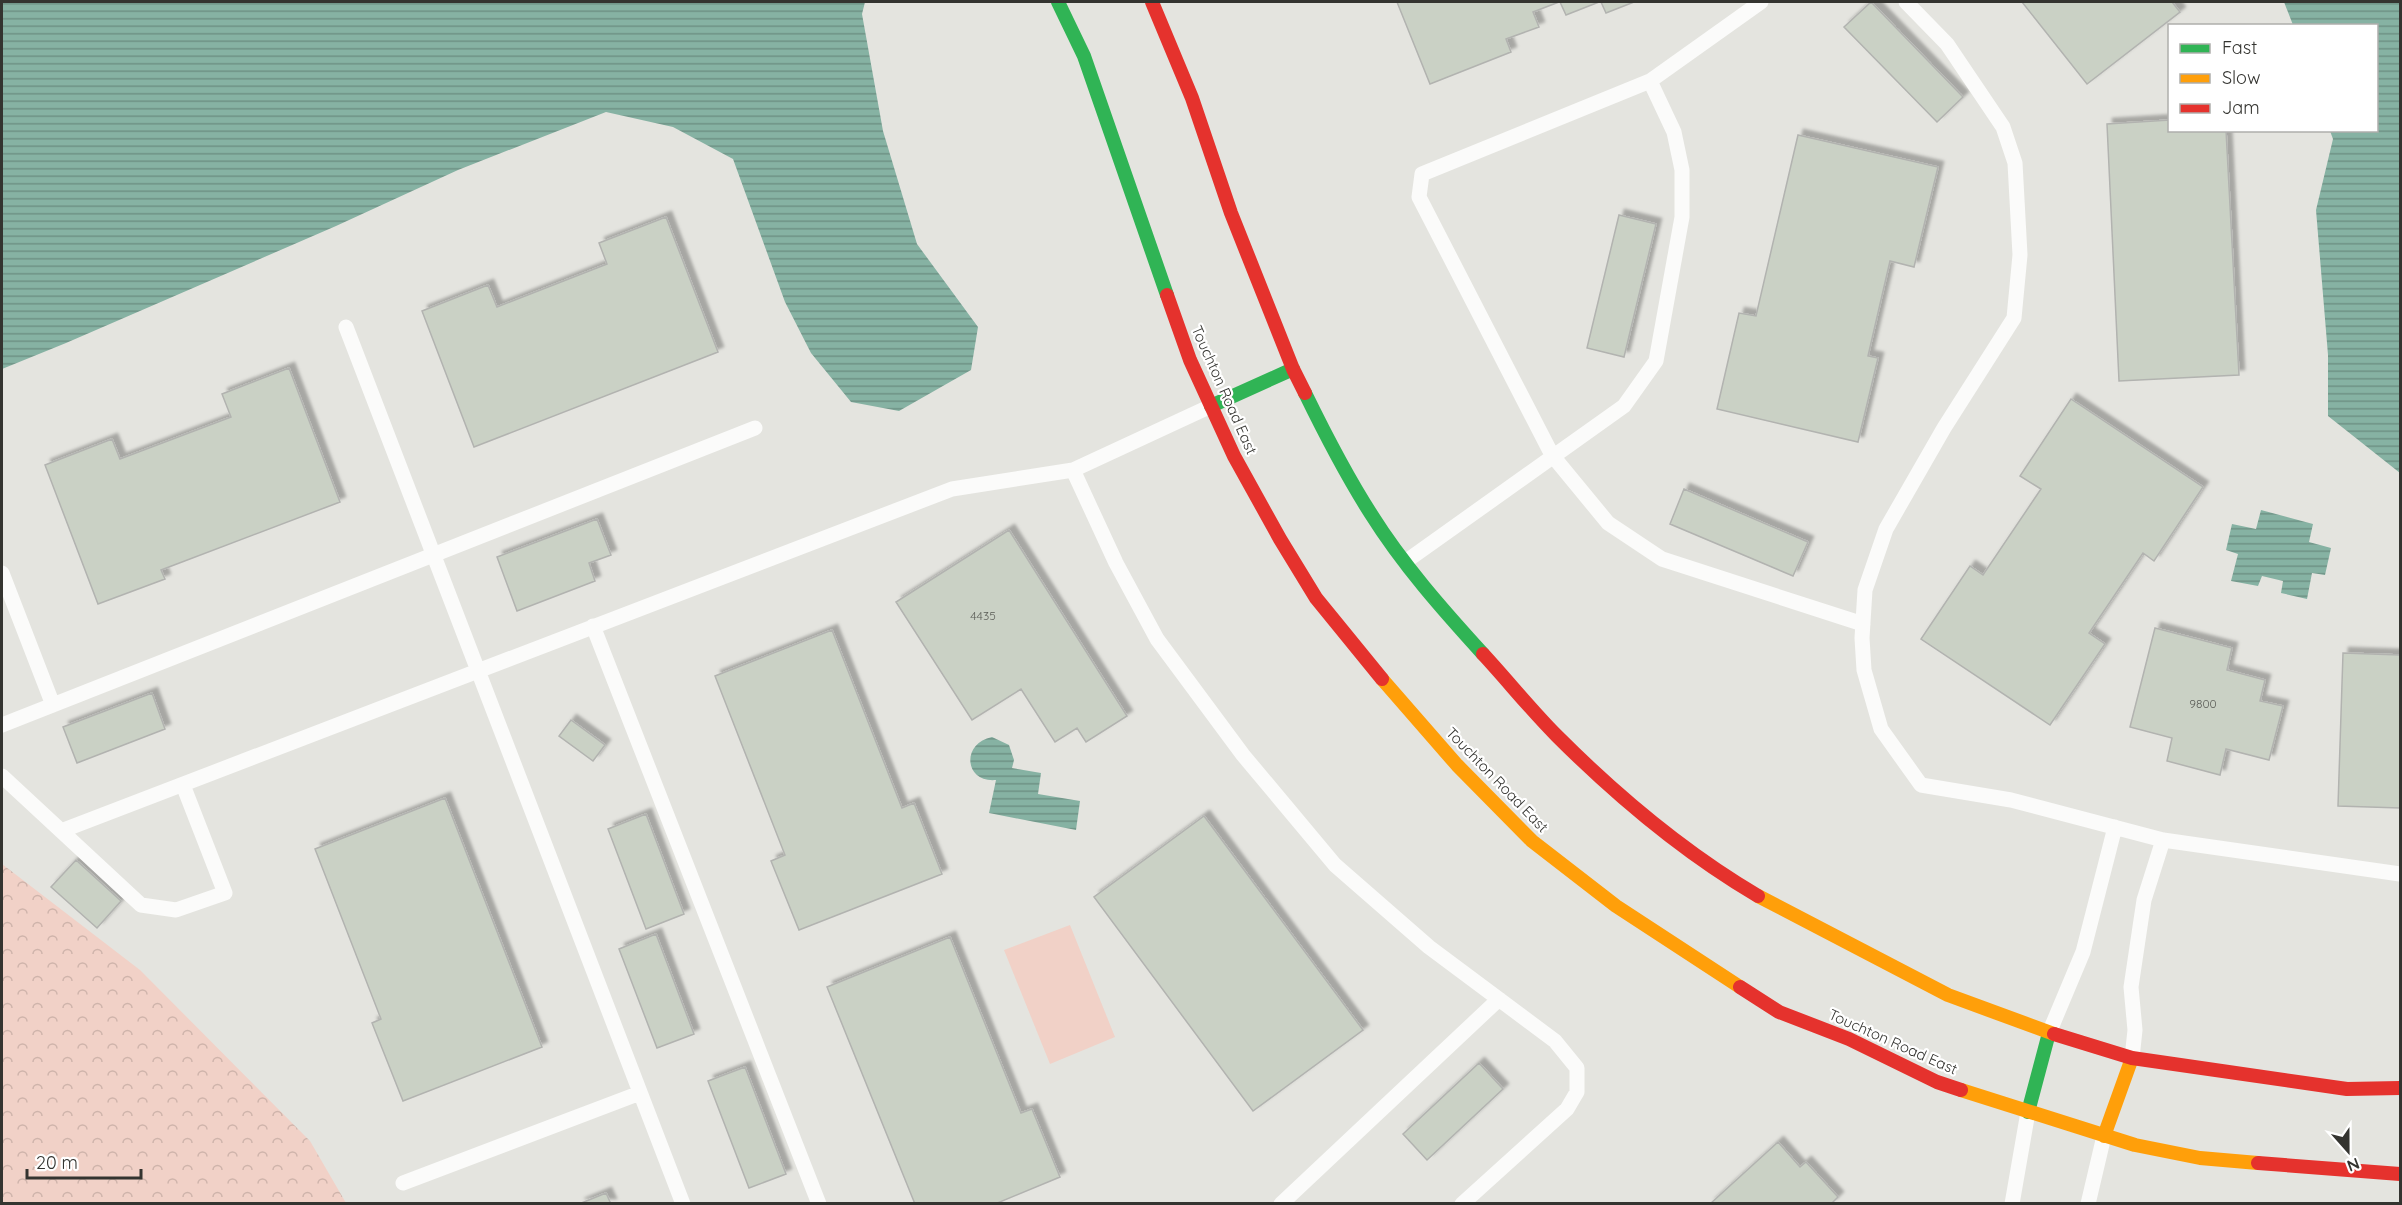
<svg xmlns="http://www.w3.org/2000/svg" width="2402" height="1205" font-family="Quicksand,sans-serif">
<defs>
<pattern id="forest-crowns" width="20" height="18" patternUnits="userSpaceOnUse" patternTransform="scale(1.5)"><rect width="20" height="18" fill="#f1d1c7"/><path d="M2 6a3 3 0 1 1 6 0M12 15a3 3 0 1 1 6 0" fill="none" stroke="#cfb4ab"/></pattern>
<pattern id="water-rules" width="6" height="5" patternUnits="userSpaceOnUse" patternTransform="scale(1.5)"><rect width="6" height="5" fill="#86b2a3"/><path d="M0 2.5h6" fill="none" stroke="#6e9285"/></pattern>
<filter id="shadow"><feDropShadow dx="5.5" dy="-5.5" stdDeviation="1.5" flood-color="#0004"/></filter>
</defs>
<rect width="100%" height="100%" fill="#e4e4df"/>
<!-- forest -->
<path fill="url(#forest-crowns)" d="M2,864L140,970L310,1141L346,1203H2Z"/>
<!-- park -->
<path fill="#f1d1c7" d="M1070,925L1115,1037L1050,1064L1004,950Z"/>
<!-- water -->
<path fill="url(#water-rules)" d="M2,2H865L862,14L883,131L917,244L978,327L971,370L899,411L851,402L811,353L785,302L733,159L673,127L606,112L458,170L336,226L66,343L2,369Z
M2284,2H2400V473L2328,416V355L2316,210L2333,139L2330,131L2376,130V26L2293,25Z
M2261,510L2313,524L2309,542L2331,548L2325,575L2312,573L2307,599L2281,593L2283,581L2262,576L2258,586L2231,581L2238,554L2226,550L2232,524L2256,529Z
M992,737L1009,745L1014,760L1012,768L1041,773L1038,794L1080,801L1076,830L989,813L996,780C964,783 961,743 992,737Z"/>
<!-- building -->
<path fill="#cad1c5" stroke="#b2b3b0" stroke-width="1.5" filter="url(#shadow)" d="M1397,2H1559L1533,12L1539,27L1506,39L1511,52L1430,84Z
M1560,2H1599L1566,15Z
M1601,2H1634L1606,13Z
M1871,2L1963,97L1937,122L1844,27Z
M2022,2H2172L2180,12L2087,84Z
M2170,120V130H2226L2239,375L2119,381L2107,124Z
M1798,135L1938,167L1914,267L1890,261L1868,356L1878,358L1858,442L1717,409L1739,313L1756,316Z
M1619,215L1656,224L1624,357L1587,348Z
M666,217L718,352L474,447L422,311L488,285L497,307L607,264L599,243Z
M289,368L340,502L161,570L165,579L98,604L45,465L112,439L120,459L231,417L222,394Z
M2071,399L2203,487L2154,561L2143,553L2089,633L2105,644L2050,725L1921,639L1970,566L1983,575L2041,489L2020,476Z
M1684,489L1808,542L1793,576L1670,524Z
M597,519L611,555L589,563L595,581L517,611L497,557Z
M1009,530L1127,716L1086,742L1077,728L1055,742L1021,689L972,720L896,602Z
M2155,628L2232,648L2227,670L2265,680L2260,701L2283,706L2269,760L2226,749L2220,775L2167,761L2172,738L2130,727Z
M832,630L902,808L914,803L942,874L799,930L771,861L785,855L715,676Z
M2343,653L2400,655V808L2338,806Z
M152,693L165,729L77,763L63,727Z
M571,720L605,745L593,761L559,736Z
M445,798L542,1047L403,1101L372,1023L381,1019L315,849Z
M646,814L684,914L646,929L608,829Z
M1204,816L1363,1030L1253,1111L1094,897Z
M76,860L121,901L97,928L51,887Z
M656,934L694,1034L657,1048L619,949Z
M950,937L1021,1113L1032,1109L1060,1177L995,1204H915L827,987Z
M1479,1063L1503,1089L1427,1160L1403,1134Z
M745,1067L786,1174L749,1188L708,1081Z
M1778,1142L1800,1167L1806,1162L1838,1197L1831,1204H1710Z
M606,1193L611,1204H579Z"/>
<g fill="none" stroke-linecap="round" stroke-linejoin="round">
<!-- lane -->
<path stroke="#fbfbfa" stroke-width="15" d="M1761,2L1650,81L1422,174L1419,197L1552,455L1608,523L1662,559L1863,624
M1906,2L1947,44L2003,127L2015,163L2020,255L2014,318L1944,428L1886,529L1865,590L1862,638L1864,670L1881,729L1921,785L2011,800L2163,840L2400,874
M346,327L683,1204
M1073,470L1116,563L1157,639L1243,755L1335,865L1429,947L1555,1041L1577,1068V1092L1567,1109L1462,1204
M1405,562L1624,406L1656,361L1682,217V170L1674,132L1650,81
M2,573L53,705
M593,626L819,1204
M2,725L755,428
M2,776L141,905L176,910L225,893L183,785
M61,831L952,489L1073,470L1211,406
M2049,1033L2083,952L2115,827
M2132,1058L2135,1030L2131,987L2144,900L2163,840
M403,1183L640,1093
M1281,1204L1499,999
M2012,1204L2028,1112
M2088,1204L2104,1136"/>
<!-- fast -->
<path stroke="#30b455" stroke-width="14" d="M1058,2L1084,56L1167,295
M1305,393C1325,434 1346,475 1371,514C1403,565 1443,610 1483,654
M1211,406L1293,369
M2028,1112L2049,1033"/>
<!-- slow -->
<path stroke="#ff9f0a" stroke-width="14" d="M1382,679L1457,765L1532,841L1616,906L1740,987
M1758,896L1948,995L2054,1034
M1961,1090L2135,1145L2200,1158L2258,1163
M2104,1136L2132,1058"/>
<!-- jam -->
<path stroke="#e5322d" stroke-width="14" d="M1152,2L1192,98L1231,213L1293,369L1305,393
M1167,295L1190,360L1234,456L1280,539L1316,598L1382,679
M1483,654C1508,681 1531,710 1557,736C1617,796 1685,853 1758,896
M1740,987L1779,1012L1849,1039L1937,1082L1961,1090
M2054,1034L2132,1058L2347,1089L2400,1088
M2258,1163L2400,1174"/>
</g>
<g text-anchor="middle" stroke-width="4.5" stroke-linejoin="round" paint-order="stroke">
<!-- number labels -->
<g font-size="12" fill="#5a5c56">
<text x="983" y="620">4435</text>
<text x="2203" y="708">9800</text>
</g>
<!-- street labels -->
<g font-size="15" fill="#343430" stroke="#fff">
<text transform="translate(1224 390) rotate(66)" y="5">Touchton Road East</text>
<text transform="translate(1497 780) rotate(46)" y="5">Touchton Road East</text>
<text transform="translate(1893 1042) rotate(24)" y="5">Touchton Road East</text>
</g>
</g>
<!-- border -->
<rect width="2402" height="1205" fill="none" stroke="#343430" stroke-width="6"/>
<!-- legend -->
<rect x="2168" y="24" width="210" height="108" fill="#ffffff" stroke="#aeaeac" stroke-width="1.5"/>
<rect x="2180" y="44" width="30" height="9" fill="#30b455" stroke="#aeaeac" stroke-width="1.5"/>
<text x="2222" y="54" font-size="18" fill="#343430">Fast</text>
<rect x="2180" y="74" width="30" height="9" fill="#ff9f0a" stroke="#aeaeac" stroke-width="1.5"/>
<text x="2222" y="84" font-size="18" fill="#343430">Slow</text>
<rect x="2180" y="104" width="30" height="9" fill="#e5322d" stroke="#aeaeac" stroke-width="1.5"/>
<text x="2222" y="114" font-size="18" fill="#343430">Jam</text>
<!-- north arrow -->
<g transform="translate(2348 1151) rotate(159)" stroke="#ffffff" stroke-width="4.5" paint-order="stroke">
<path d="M0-4.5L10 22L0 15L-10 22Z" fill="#343430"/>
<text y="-9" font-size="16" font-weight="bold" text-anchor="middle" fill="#343430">N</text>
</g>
<!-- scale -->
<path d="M27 1169v9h114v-9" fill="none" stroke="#343430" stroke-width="3"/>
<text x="36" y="1169" font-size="18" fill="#343430" stroke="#ffffff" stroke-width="4.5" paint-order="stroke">20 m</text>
</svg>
